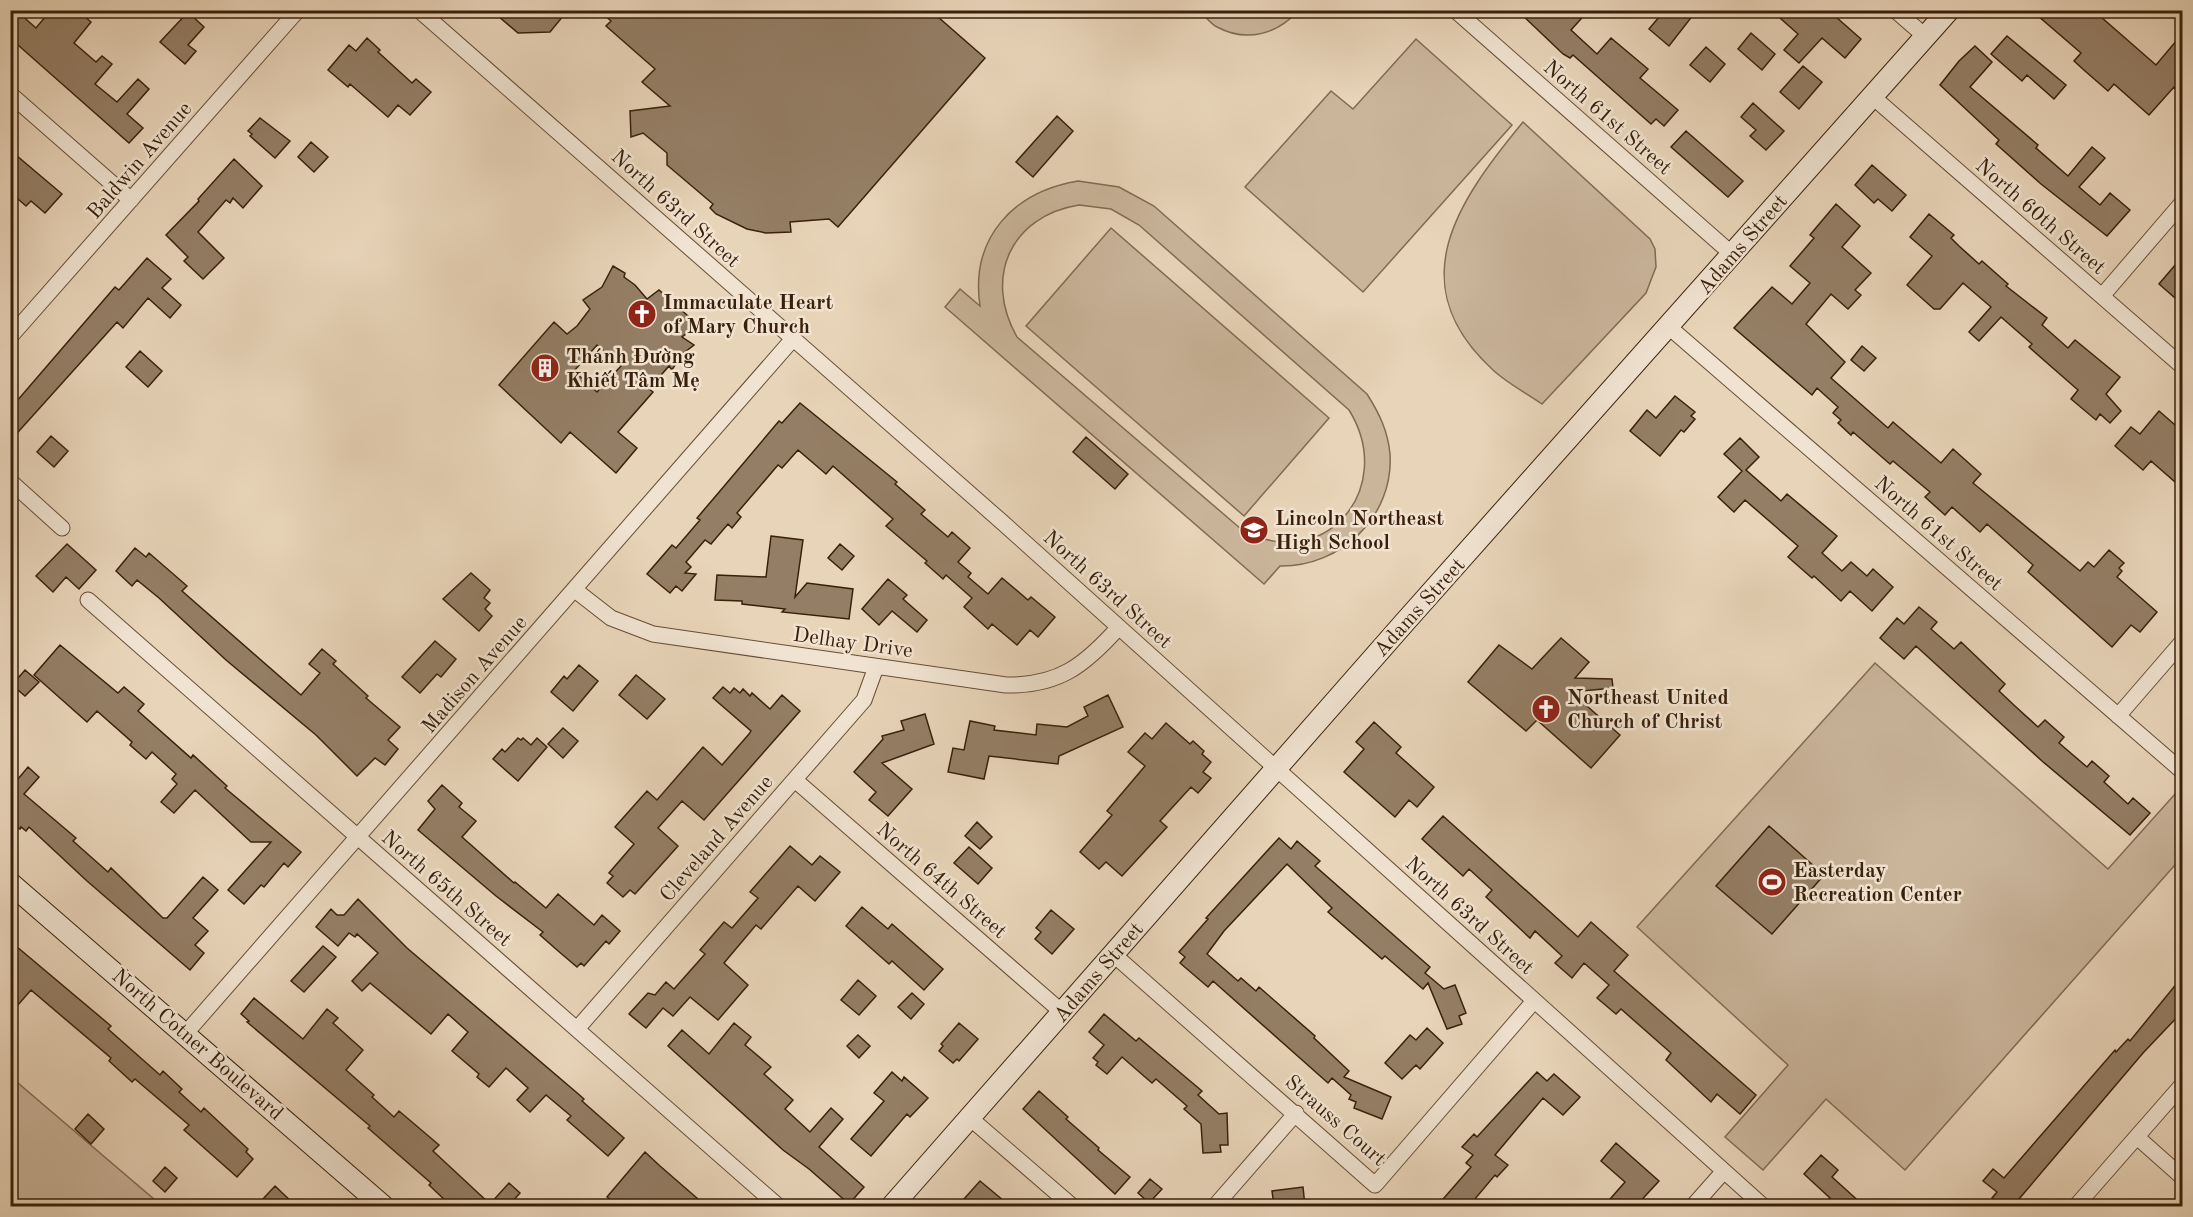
<svg xmlns="http://www.w3.org/2000/svg" width="2193" height="1217" font-family="'Old Standard TT',serif">
<rect width="100%" height="100%" fill="#e8d4b8"/>
<filter id="stains"><feTurbulence type="fractalNoise" baseFrequency=".00333" numOctaves="4"/><feColorMatrix values="0 0 0 0 .2 0 0 0 0 .09 0 0 0 0 .02 0 0 0 .5 -.17"/></filter>
<radialGradient id="worn" r=".72"><stop offset=".6" stop-color="#630" stop-opacity="0"/><stop offset="1" stop-color="#630" stop-opacity=".3"/></radialGradient>
<!-- green -->
<path fill="#cab59b" stroke="#826a53" stroke-width="1.5" fill-rule="evenodd" d="M1200,11H1298C1277,34 1247,43 1217,27C1211,24 1205,16 1200,11Z
M1416,39L1512,125L1363,292L1245,187L1331,91L1353,109Z
M1523,122L1650,239L1655,249L1656,267L1646,293L1542,404C1526,393 1507,383 1493,370C1399,284 1458,201 1523,122Z
M1078,181L1119,187L1154,206L1367,394C1379,413 1388,431 1390,454C1394,516 1341,567 1280,566L1264,584L945,307L960,289L980,306C970,238 1013,192 1078,181ZM1079,205L1111,209L1139,225L1349,410C1398,489 1323,576 1241,529L1017,337C983,277 1011,216 1079,205Z
M1111,228L1329,418L1244,516L1026,326Z
M1875,663L2108,869L2175,794L2182,801V857L1905,1170L1826,1099L1763,1170L1725,1137L1788,1065L1637,927Z
M11,1077L162,1206H11Z"/>
<!-- building -->
<path fill="#947e65" stroke="#3a200b" stroke-width="1.5" fill-rule="evenodd" d="M51,10H77L91,22L74,43L96,62L102,56L112,64L95,84L117,102L138,79L149,89L127,114L143,128L129,143L10,38V22L19,13L36,28Z
M491,10H568L550,32L518,33Z
M599,10H930L985,58L838,227L829,219L790,222L791,232L766,233L747,229L716,214L710,208L713,204L667,165V153L643,133L631,137L630,111L670,106L642,82L655,69L606,26L611,21Z
M1517,10H1589L1571,30L1597,54L1611,38L1648,69L1640,78L1678,110L1664,126L1656,119L1651,124L1573,55L1570,58L1563,54Z
M1665,10H1697L1669,46L1649,29Z
M1771,10H1828L1861,39L1845,58L1822,38L1799,63L1784,50L1798,34Z
M2031,10H2093L2156,65L2182,34V95L2174,87L2149,115L2114,84L2108,91L2085,71L2074,61L2081,53Z
M188,12L204,27L188,45L196,51L185,64L160,42Z
M1751,33L1775,54L1762,70L1738,49Z
M2007,36L2066,85L2054,99L2027,75L2022,81L1991,54Z
M367,38L380,50L378,52L412,83L416,79L431,92L410,115L398,105L388,117L350,84L348,87L328,70L349,45L356,51Z
M1975,46L1992,62L1970,87L2038,145L2036,148L2068,176L2092,147L2105,158L2079,187L2100,205L2110,193L2130,210L2107,236L2041,184L1996,144L1999,140L1940,85L1959,61Z
M1706,47L1725,64L1710,82L1690,65Z
M1803,66L1822,82L1799,109L1780,92Z
M1753,103L1784,131L1766,150L1750,136L1756,130L1741,117Z
M1057,116L1073,131L1033,177L1016,162Z
M260,118L290,141L275,158L250,136L252,134L248,131Z
M1686,131L1743,181L1728,197L1671,147Z
M311,142L328,157L314,172L298,157Z
M10,150L62,194L45,213L31,201L26,206L10,192Z
M234,159L262,186L243,208L233,198L230,203L226,200L198,232L224,258L203,279L184,261L188,257L166,235L199,201L198,199Z
M1872,165L1906,195L1892,211L1878,199L1874,203L1855,185Z
M1836,204L1860,226L1842,247L1871,273L1855,290L1861,295L1848,309L1831,294L1806,324L1845,362L1831,378L1888,428L1893,422L1941,463L1953,449L1981,474L1973,483L2080,571L2088,562L2094,567L2109,550L2124,563L2119,568L2122,571L2117,577L2157,612L2140,632L2131,625L2112,647L2028,572L2033,565L1987,524L1980,532L1952,507L1945,515L1925,497L1930,492L1893,461L1890,464L1853,432L1851,435L1838,423L1841,420L1833,413L1838,407L1817,388L1812,395L1734,328L1772,287L1792,304L1810,283L1790,266L1814,238L1810,235Z
M1929,214L1954,235L1951,238L1959,246L1979,264L1982,261L2008,284L2006,286L2047,318L2042,325L2068,348L2075,340L2120,377L2106,394L2121,411L2110,423L2100,414L2096,420L2071,399L2078,390L2029,347L2032,344L2001,317L1979,341L1969,332L1991,307L1963,283L1940,309H1934L1907,285L1932,256L1910,237Z
M2182,257V304L2159,284Z
M147,258L171,279L162,288L181,305L170,318L148,298L123,328L117,322L10,441V409L115,287L119,290Z
M613,266L625,273L624,277L635,285L647,299L659,290L698,325L682,337L694,345L681,355L672,370L669,366L649,389L653,392L618,432L637,448L616,473L570,432L561,443L499,385L554,322L567,334L577,326L590,309L583,300L602,287ZM597,345L621,366L597,392L574,371Z
M1862,346L1876,358L1864,371L1851,360Z
M140,351L162,371L148,387L126,367Z
M1675,396L1695,412L1691,416L1695,419L1684,432L1681,430L1660,456L1630,431L1647,410L1656,418Z
M800,403L897,482L895,484L925,510L921,514L948,537L952,532L970,548L958,562L971,573L968,577L988,594L1002,578L1028,600L1031,597L1055,617L1038,637L1030,630L1017,645L992,624L988,629L964,607L972,598L946,575L943,579L925,563L927,561L886,526L893,519L833,466L826,474L798,450L782,468L778,465L737,513L741,517L732,528L728,524L711,544L705,540L686,562L691,567L685,573L696,574L682,591L676,586L670,593L647,574L672,545L676,548L700,520L697,518L720,491L779,421L782,423Z
M2159,411L2182,431V488L2151,461L2143,470L2115,446L2131,427L2140,434Z
M51,436L68,451L54,467L37,452Z
M1086,437L1128,474L1115,489L1073,452Z
M1740,438L1759,457L1746,470L1781,501L1787,494L1837,536L1822,553L1842,571L1851,562L1867,576L1873,569L1893,587L1872,611L1850,591L1841,601L1814,576L1812,578L1788,557L1798,546L1745,500L1734,512L1718,497L1742,471L1724,454Z
M771,536L803,540L795,597L807,583L853,589L849,619L782,612L785,609L742,604V601L715,600L717,575L766,577Z
M67,544L96,570L79,589L66,577L53,592L36,576Z
M840,544L854,556L842,570L828,558Z
M135,548L146,557L149,553L187,586L182,591L301,695L320,673L309,664L322,649L336,661L333,664L368,696L366,698L400,727L388,740L398,749L385,765L375,758L357,776L316,735L226,660L159,598L137,580L132,586L116,571Z
M471,573L490,590L484,598L490,603L485,609L492,616L479,631L443,599Z
M888,579L907,595L903,599L927,620L917,632L892,611L879,625L862,609Z
M1919,607L1937,622L1931,629L1954,649L1961,642L2005,684L1999,691L2016,707L2038,727L2045,720L2064,737L2059,743L2087,767L2092,761L2109,776L2104,782L2128,804L2133,798L2150,813L2130,835L2042,761L1916,646L1904,659L1880,638L1897,618L1904,624Z
M1561,638L1589,662L1575,678L1612,679L1613,688L1571,692L1620,735L1591,768L1537,720L1526,731L1468,682L1499,645L1532,669Z
M435,641L456,659L441,677L437,674L420,693L402,677Z
M60,645L118,693L124,687L144,704L138,711L191,758L193,755L227,786L225,788L301,852L288,867L284,863L264,887L261,885L244,904L228,890L271,842H251L195,790L174,813L161,802L177,784L172,779L176,774L152,752L146,759L130,745L132,742L97,711L87,722L34,675Z
M579,665L598,681L573,711L551,692L564,676L567,679Z
M25,670L39,682L25,696L12,685Z
M636,675L665,699L647,719L619,695Z
M723,687L730,693L734,688L740,693L743,689L750,696L752,693L770,709L782,695L800,711L704,820L682,801L658,828L678,846L635,894L630,890L623,897L607,883L613,876L609,873L634,844L615,827L647,791L657,800L703,747L722,765L749,734L751,731L713,698Z
M1108,695L1123,727L1059,756L1058,764L989,756L984,779L948,772L953,748L964,750L970,721L995,726L994,730L1036,735L1037,724L1067,727L1088,716L1084,707Z
M925,714L934,744L882,763L912,789L888,816L869,800L876,792L854,772L883,739L882,736L904,730L901,721Z
M1374,722L1401,747L1396,753L1434,787L1417,807L1409,800L1395,817L1344,772L1364,749L1356,742Z
M1166,723L1190,744L1193,741L1204,751L1202,754L1211,762L1203,772L1211,778L1198,793L1191,787L1160,821L1167,827L1122,876L1106,862L1099,869L1080,852L1112,815L1107,811L1145,766L1128,752L1145,733L1152,739Z
M563,728L578,741L563,758L548,744Z
M518,738L521,740L523,738L531,745L537,738L547,747L518,781L493,759L502,749L505,752Z
M28,767L39,777L24,794L76,838L73,841L108,872L111,868L163,918H167L203,877L218,890L193,918L208,931L195,945L204,953L190,970L87,881L29,827L26,831L21,827L20,829L10,821V783L13,785Z
M442,785L462,803L459,807L476,821L462,837L514,883L515,882L546,908L558,894L594,925L602,915L620,931L609,944L606,941L584,966L581,963L577,967L557,950L540,935L543,932L496,896L418,830L435,809L428,801Z
M1443,816L1578,937L1591,922L1628,955L1614,971L1756,1095L1740,1114L1717,1094L1711,1102L1666,1060L1671,1053L1621,1009L1616,1014L1597,998L1609,985L1584,963L1572,978L1555,963L1562,956L1535,931L1530,938L1486,897L1492,890L1469,869L1463,876L1422,839Z
M977,822L992,837L980,849L965,836Z
M1769,826L1824,875L1772,934L1716,886Z
M1279,838L1291,849L1297,841L1320,861L1315,866L1430,967L1425,973L1444,989L1455,985L1466,1013L1459,1016L1462,1024L1447,1029L1428,983L1423,989L1385,956L1382,959L1328,912L1332,908L1287,864L1224,931L1207,954L1238,981L1241,978L1256,991L1259,987L1315,1036L1314,1038L1349,1071L1344,1077L1391,1097L1382,1119L1354,1108L1356,1102L1349,1099L1351,1095L1332,1078L1328,1083L1213,981L1208,987L1180,963L1185,957L1179,952L1208,919L1206,918Z
M790,846L812,865L820,856L840,872L815,901L798,886L761,929L756,925L724,963L748,985L718,1020L690,997L673,1016L663,1008L646,1028L629,1014L648,993L655,995L666,982L674,989L705,954L700,950L724,922L732,928L758,898L750,892Z
M969,847L992,868L978,884L954,863Z
M358,899L407,948L576,1092L584,1099L582,1101L624,1138L608,1156L567,1120L571,1116L546,1095L530,1112L517,1100L528,1088L506,1068L489,1087L477,1077L479,1074L452,1051L468,1032L448,1014L431,1034L370,983L362,991L352,981L378,953L357,934L355,937L349,933L338,946L316,927L331,909L337,915H344Z
M862,907L888,929L892,924L943,969L924,990L892,961L889,964L846,926Z
M1051,910L1074,929L1052,954L1035,939L1041,932L1036,928Z
M10,941L111,1026L108,1029L160,1075L163,1071L182,1089L179,1092L201,1112L204,1108L248,1149L246,1152L253,1159L237,1177L184,1130L189,1125L135,1079L132,1082L109,1061L111,1058L31,990L10,1014Z
M323,946L336,957L304,992L291,981Z
M2182,977V1012L2143,1053L2019,1199L2028,1206H2002L1992,1198L1997,1192L1983,1181L1993,1169L2004,1178L2115,1050L2116,1052L2128,1039L2130,1041Z
M858,980L876,996L859,1015L841,1000Z
M912,993L924,1004L911,1019L898,1007Z
M254,998L303,1039L327,1009L338,1018L333,1023L363,1050L346,1070L374,1095L372,1097L394,1117L399,1111L439,1145L433,1151L490,1204L509,1183L520,1193L508,1206H457L449,1200L447,1202L429,1185L431,1183L368,1128L370,1126L247,1022L249,1021L241,1014Z
M1104,1014L1136,1041L1139,1038L1202,1091L1198,1095L1219,1114L1227,1113L1228,1145H1220L1221,1152L1203,1153L1201,1124L1184,1109L1187,1106L1156,1079L1152,1083L1122,1057L1107,1074L1096,1065L1098,1062L1093,1058L1104,1045L1089,1032Z
M734,1023L751,1037L745,1045L771,1067L764,1074L793,1100L785,1109L810,1132L831,1108L843,1119L819,1147L864,1187L849,1204L809,1169L783,1150L668,1046L682,1030L709,1054Z
M959,1023L978,1039L959,1061L957,1059L953,1063L939,1051L943,1046L941,1044Z
M1427,1028L1443,1043L1420,1069L1416,1065L1402,1079L1385,1063L1410,1035L1416,1040Z
M858,1035L870,1046L859,1058L847,1046Z
M892,1072L902,1081L904,1077L928,1098L910,1117L907,1114L871,1156L851,1139L884,1101L874,1093Z
M1537,1072L1547,1081L1554,1074L1580,1097L1563,1115L1543,1098L1495,1155L1508,1165L1497,1177L1495,1175L1469,1206H1437L1471,1167L1466,1163L1473,1155L1462,1147L1474,1134L1477,1137Z
M1039,1091L1068,1117L1066,1119L1099,1148L1098,1150L1130,1177L1115,1194L1023,1109Z
M88,1114L104,1129L91,1144L75,1129Z
M1616,1143L1659,1181L1636,1206H1604L1625,1182L1601,1161Z
M645,1152L660,1166L706,1206H618L607,1197Z
M1821,1155L1838,1170L1832,1177L1864,1206H1822L1830,1198L1804,1174Z
M165,1167L177,1178L165,1192L153,1181Z
M1150,1179L1162,1189L1149,1203L1138,1193Z
M980,1181L1010,1206H973L964,1199Z
M275,1186L296,1206H271L263,1199Z
M1303,1187L1305,1206H1274L1272,1191Z"/>
<g fill="none" stroke-linecap="round" stroke-linejoin="round">
<!-- minor casing -->
<g stroke="#664d36" stroke-width="17">
<path id="minor" d="M419,10L1002,522L1763,1206
M1455,10L1733,255
M1895,10L1926,37
M10,94L131,200
M1873,97L2182,366
M2102,296L2182,203
M1669,327L2182,771
M10,337L298,10
M10,481L62,528
M575,590L611,618L653,634L1006,685C1059,686 1085,665 1119,627
M88,600L778,1206
M2118,716L2182,642
M795,780L1063,1013
M1113,954L1375,1185L1534,1001
M577,1029L864,700L876,667
M186,1033L792,340
M970,1118L1072,1206
M2137,1137L2182,1177
M1215,1206L1296,1113
M1693,1206L1724,1171
M2076,1206L2182,1085"/>
</g>
<!-- secondary casing -->
<g stroke="#3a200b" stroke-width="23">
<path id="secondary" d="M10,883L383,1206
M892,1206L1404,623L1949,10"/>
</g>
<!-- minor -->
<use href="#minor" stroke="#f0e3d1" stroke-width="15"/>
<!-- secondary -->
<use href="#secondary" stroke="#f0e3d1" stroke-width="21"/>
</g>
<!-- icons -->
<defs>
<g id="church-disc" transform="scale(1.5)"><circle r="9.5" fill="#8f2418" stroke="#f0e3d1"/><path d="M-1.2-6h2.4v3.5h3.3v2.4h-3.3V6h-2.4V-.1h-3.3v-2.4h3.3Z" fill="#fff"/></g>
<g id="building-disc" transform="scale(1.5)"><circle r="9.5" fill="#8f2418" stroke="#f0e3d1"/><path d="M-4-6H4V6H1V3H-1V6H-4ZM-2.5-4.3h1.7v1.8h-1.7ZM.8-4.3h1.7v1.8H.8ZM-2.5-1h1.7V.8h-1.7ZM.8-1h1.7V.8H.8Z" fill="#fff"/></g>
<g id="school-disc" transform="scale(1.5)"><circle r="9.5" fill="#8f2418" stroke="#f0e3d1"/><path d="M0-5L7-2L0 1L-7-2ZM-4 1L0 2.5L4 1V4Q0 6-4 4Z" fill="#fff"/></g>
<g id="stadium-disc" transform="scale(1.5)"><circle r="9.5" fill="#8f2418" stroke="#f0e3d1"/><path d="M0-5a6.5 5 0 1 0 0 10a6.5 5 0 1 0 0-10ZM-3.5-1.8h7v3.6h-7Z" fill="#fff"/></g>
</defs>
<g fill-rule="evenodd">
<use href="#church-disc" x="642" y="314"/>
<use href="#building-disc" x="545" y="368"/>
<use href="#school-disc" x="1254" y="530"/>
<use href="#church-disc" x="1546" y="709"/>
<use href="#stadium-disc" x="1772" y="882"/>
</g>
<g text-anchor="middle" stroke-width="5" stroke-linejoin="round" paint-order="stroke">
<!-- street labels -->
<g font-size="21" fill="#3a200b" stroke="#f0e3d1">
<text transform="translate(1608 117) rotate(41)" y="7">North 61st Street</text>
<text transform="translate(139 160) rotate(-49)" y="7">Baldwin Avenue</text>
<text transform="translate(676 208) rotate(42)" y="7">North 63rd Street</text>
<text transform="translate(2041 216) rotate(41)" y="7">North 60th Street</text>
<text transform="translate(1742 244) rotate(-49)" y="7">Adams Street</text>
<text transform="translate(1939 533) rotate(41)" y="7">North 61st Street</text>
<text transform="translate(1108 589) rotate(42)" y="7">North 63rd Street</text>
<text transform="translate(1419 607) rotate(-48)" y="7">Adams Street</text>
<text transform="translate(853 642) rotate(8)" y="7">Delhay Drive</text>
<text transform="translate(474 674) rotate(-49)" y="7">Madison Avenue</text>
<text transform="translate(716 838) rotate(-49)" y="7">Cleveland Avenue</text>
<text transform="translate(942 880) rotate(41)" y="7">North 64th Street</text>
<text transform="translate(447 888) rotate(41)" y="7">North 65th Street</text>
<text transform="translate(1470 915) rotate(42)" y="7">North 63rd Street</text>
<text transform="translate(1098 972) rotate(-49)" y="7">Adams Street</text>
<text transform="translate(198 1044) rotate(41)" y="7">North Cotner Boulevard</text>
<text transform="translate(1336 1120) rotate(41)" y="7">Strauss Court</text>
</g>
<!-- poi labels -->
<g font-size="21" font-weight="bold" fill="#3a200b" stroke="#f0e3d1" text-anchor="start">
<text x="663" y="309">Immaculate Heart<tspan x="663" dy="24">of Mary Church</tspan></text>
<text x="566" y="363">Thánh Đường<tspan x="566" dy="24">Khiết Tâm Mẹ</tspan></text>
<text x="1275" y="525">Lincoln Northeast<tspan x="1275" dy="24">High School</tspan></text>
<text x="1567" y="704">Northeast United<tspan x="1567" dy="24">Church of Christ</tspan></text>
<text x="1793" y="877">Easterday<tspan x="1793" dy="24">Recreation Center</tspan></text>
</g>
</g>
<!-- margin -->
<rect width="2193" height="1217" fill="none" stroke="#e8d4b8" stroke-width="36"/>
<rect x="12" y="12" width="2169" height="1193" fill="none" stroke="#3a200b" stroke-width="3"/>
<rect x="18" y="18" width="2157" height="1181" fill="none" stroke="#3a200b" stroke-width="1.5"/>
<rect width="100%" height="100%" filter="url(#stains)"/>
<rect width="100%" height="100%" fill="url(#worn)"/>
</svg>
